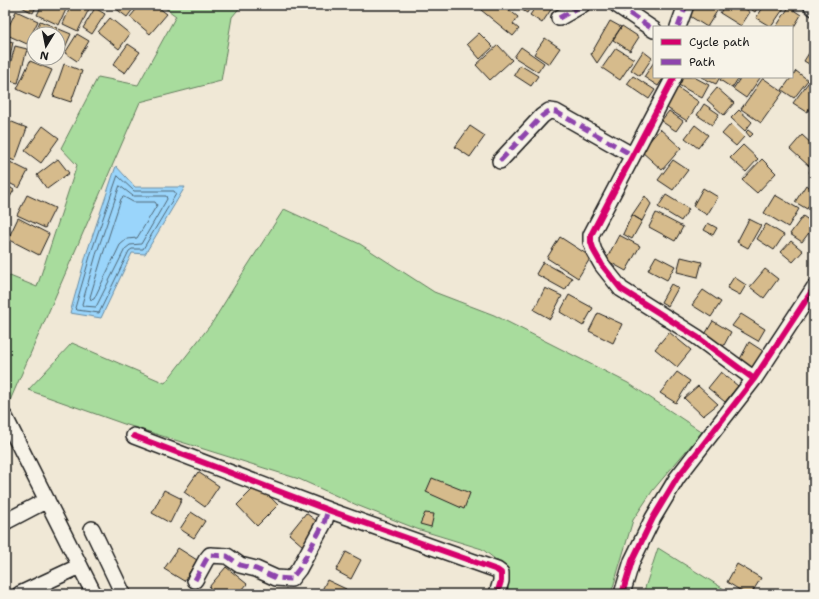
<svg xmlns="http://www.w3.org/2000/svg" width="819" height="599" font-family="'Shantell Sans',sans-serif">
<rect width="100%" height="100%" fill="#f0e8d6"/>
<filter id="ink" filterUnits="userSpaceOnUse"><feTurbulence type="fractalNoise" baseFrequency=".025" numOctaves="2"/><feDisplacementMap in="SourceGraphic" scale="8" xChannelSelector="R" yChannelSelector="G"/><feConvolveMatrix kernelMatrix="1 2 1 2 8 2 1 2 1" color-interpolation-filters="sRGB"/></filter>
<g filter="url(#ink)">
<!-- green -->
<path fill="#a8dc9d" stroke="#627c5c" d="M161,5H242L232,17L221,81L140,102L5,412V274L37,287L77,165L61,148L98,77L138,85L176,16Z
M284,209L360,244L434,292L494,315L628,383L702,432L653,490L633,520L611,594H497L508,569L482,549L417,529L359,506L299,479L124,424L28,390L72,343L165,383L212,323L241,276Z
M658,548L732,594H643Z"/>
<!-- water -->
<path fill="#9ad5fb" stroke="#688ba2" d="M116,166L135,187H185L145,254L132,253L101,318L70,313L87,252Z"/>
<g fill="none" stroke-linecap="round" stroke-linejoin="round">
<!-- shore -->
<path stroke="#4e6675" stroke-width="1" d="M118,176L134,191H174L176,194L143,249H132L129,251L99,313L77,310L75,308L91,253Z
M120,186L133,196H166L167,199L141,244L130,245L125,249L96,307L83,306L82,304L96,255Z
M124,197L133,202H155L157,205L137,238L127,239L120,245L94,299L91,300L90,297L102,257L121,199Z"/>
</g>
<!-- building -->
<path fill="#d6bb8c" stroke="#1c1c1c" d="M18,5H37L33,13Z
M42,5H68L59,25L37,15Z
M71,5H91L78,31L63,24Z
M111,5H136L127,17Z
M140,5H155L167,14L150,34L130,17Z
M485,5H503L518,17L513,24L519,29L513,36L481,10Z
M514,5H532L527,13Z
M537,5H554L542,23L530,15Z
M691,5H714L719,8L707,27L685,13Z
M725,5H739L750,12L741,26L720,13Z
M745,5H759L755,12Z
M765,5H786L771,27L756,18Z
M789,7L801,15L792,30V27H776Z
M95,8L105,14L92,34L83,28Z
M16,11L38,21L27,44L5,34Z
M110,18L130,34L119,49L98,32Z
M40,21L57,28L54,34H35Z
M610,21L621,27L597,63L591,54Z
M622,26L639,37L630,51L613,40Z
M59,29L71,34L60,59L58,58V34H57Z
M479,33L493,47L480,59L467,44Z
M77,34L89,41L77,61L65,53Z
M34,37V54L28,51Z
M545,38L560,48L549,64L534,54Z
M5,40L13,42L7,72L5,71Z
M128,44L140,52L125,73L113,65Z
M498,45L512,60L490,80L476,65Z
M814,45V67L804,61Z
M15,46L27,49L18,83L6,80Z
M521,47L544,63L538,72L514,57Z
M616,48L634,59L620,80L602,68Z
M643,51L652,58L640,76L631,70Z
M30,61L52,70L39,99L17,89Z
M654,62V77H664L658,86L644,77Z
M64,64L82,71L71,102L53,96Z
M520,65L538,76L531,86L514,75Z
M796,71L808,80L794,98L782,90Z
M633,76L655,90L649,99L627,84Z
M679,77H694L709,85L702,98L675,83Z
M701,77H720L716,84Z
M722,77H739L732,88L720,80Z
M741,77H759L760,78L746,98L733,89Z
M763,78L783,92L761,123L741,109Z
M808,83L814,88V102L807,112L793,103Z
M677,87L699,102L687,121L664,106Z
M717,88L734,103L724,115L707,100Z
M704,104L719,114L712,125L697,115Z
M739,110L752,122L745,131L731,118Z
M669,111L683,121L676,131L661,121Z
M7,120L27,128L15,161L5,157V125Z
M731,124L744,137L736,146L722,134Z
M695,125L708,135L698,148L685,138Z
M43,126L59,138L41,163L25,151Z
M470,126L485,136L470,157L455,147Z
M660,129L681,148L662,170L641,151Z
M748,130L753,134L750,137L746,132Z
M802,135L814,146V161L809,166L790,149Z
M743,145L758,159L746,172L730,158Z
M58,159L69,173L47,189L37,175Z
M762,159L776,173L757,193L742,180Z
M673,160L688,170L673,190L658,180Z
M10,162L28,171L19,188L5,181V173Z
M814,167V177L809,172Z
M5,184L14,190L5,206Z
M806,185L814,190V196L807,209L795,202Z
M703,188L718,197L707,215L693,206Z
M27,195L55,208L45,228L17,215Z
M666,195L689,209L681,221L658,207Z
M775,195L799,209L788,227L764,213Z
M645,196L651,204L642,221L632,215Z
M656,213L683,227L675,241L649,227Z
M632,215L642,221L632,239L623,234Z
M803,216L814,224V226L802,242L790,234Z
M18,218L49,234L39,255L8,239Z
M749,219L761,225L748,248L737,242Z
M708,223L717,228L713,235L704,230Z
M766,224L784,235L774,250L757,239Z
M619,235L640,246L626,271L606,260Z
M560,237L591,257L578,278L547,258Z
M791,241L803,251L793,262L781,252Z
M656,256L675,266L667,280L648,270Z
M681,257L702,262L698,277L677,272Z
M543,262L572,278L565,290L536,274Z
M765,269L778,279L764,298L750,287Z
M734,277L746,285L740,295L727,288Z
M671,284L678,288L668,306L661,302Z
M545,288L562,296L550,319L534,310Z
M703,290L721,302L711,317L692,305Z
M569,295L593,308L583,326L560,312Z
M598,313L622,324L613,343L589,331Z
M741,314L765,329L758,341L732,326Z
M713,321L731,332L723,347L704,336Z
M669,332L691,350L677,367L655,349Z
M749,342L766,353L753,372L739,361Z
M677,372L690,381L676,403L660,393Z
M721,372L738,386L725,402L708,388Z
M698,386L718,404L703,416L684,398Z
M198,472L219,486L205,507L184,492Z
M432,478L470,493L464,509L426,492Z
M258,484L278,505L257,526L237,505Z
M164,490L182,499L170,523L152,513Z
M191,512L205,521L194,538L180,529Z
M306,513L320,524L303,546L289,534Z
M425,513L434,514L431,527L420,524Z
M178,548L197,560L184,581L164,569Z
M346,552L361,560L351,579L336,571Z
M737,564L761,578L751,594H746L727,582Z
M226,567L247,584L239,594H218L209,587Z
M327,580L346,589L344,594H320Z"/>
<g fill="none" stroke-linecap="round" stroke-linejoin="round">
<!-- minor casing -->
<g stroke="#1c1c1c" stroke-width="18">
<path id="minor" d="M617,5L654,30
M811,5L814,8
M559,18L582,5
M678,27L686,5
M674,77L591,235V242L594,251L602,265L621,289L697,337L754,379
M500,161L542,116L549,111L556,112L632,155
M5,417L94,594
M134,436L328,510L497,570L501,573V581L497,594
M5,522L47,500
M92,529L123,594
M195,580L206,560L210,555L227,556L240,565L256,569L276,578L291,579L299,569L324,523L328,510
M20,594L80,566
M622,594L632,561L653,518L677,478L754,379L814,288"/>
</g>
<!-- minor -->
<use href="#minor" stroke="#f7f3e8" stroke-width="15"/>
<!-- quiet -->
<path stroke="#8e44ad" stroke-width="5" stroke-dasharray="10 5" stroke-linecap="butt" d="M617,5L654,30
M559,18L582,5
M678,27L686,5
M500,161L542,116L549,111L556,112L632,155
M195,580L206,560L210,555L227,556L240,565L256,569L276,578L291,579L299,569L324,523L328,510"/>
<!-- cycleway casing -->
<g stroke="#f7f3e8" stroke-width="8">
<path id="cycleway" d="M674,77L591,235V242L594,251L602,265L621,289L697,337L754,379
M134,436L328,510L497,570L501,573V581L497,594
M622,594L632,561L653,518L677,478L754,379L814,288"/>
</g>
<!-- cycleway -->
<use href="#cycleway" stroke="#d6006c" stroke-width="6"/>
</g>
</g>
<!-- margin -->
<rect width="819" height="599" fill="none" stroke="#f7f3e8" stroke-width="20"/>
<rect x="10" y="10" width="799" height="579" fill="none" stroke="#1c1c1c" stroke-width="1.5" filter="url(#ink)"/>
<!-- legend -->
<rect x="653" y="26" width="140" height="52" fill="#f7f3e8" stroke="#9f9d96"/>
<rect x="661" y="39" width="20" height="6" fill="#d6006c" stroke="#9f9d96"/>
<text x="689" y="46" font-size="12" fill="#1c1c1c">Cycle path</text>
<rect x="661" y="59" width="20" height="6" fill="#8e44ad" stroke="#9f9d96"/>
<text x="689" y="66" font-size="12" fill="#1c1c1c">Path</text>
<!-- north arrow -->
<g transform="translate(46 46) rotate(190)"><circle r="19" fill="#f7f3e8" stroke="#9f9d96"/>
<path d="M0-3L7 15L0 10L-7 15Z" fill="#1c1c1c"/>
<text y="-6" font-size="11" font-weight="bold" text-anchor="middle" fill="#1c1c1c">N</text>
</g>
</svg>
